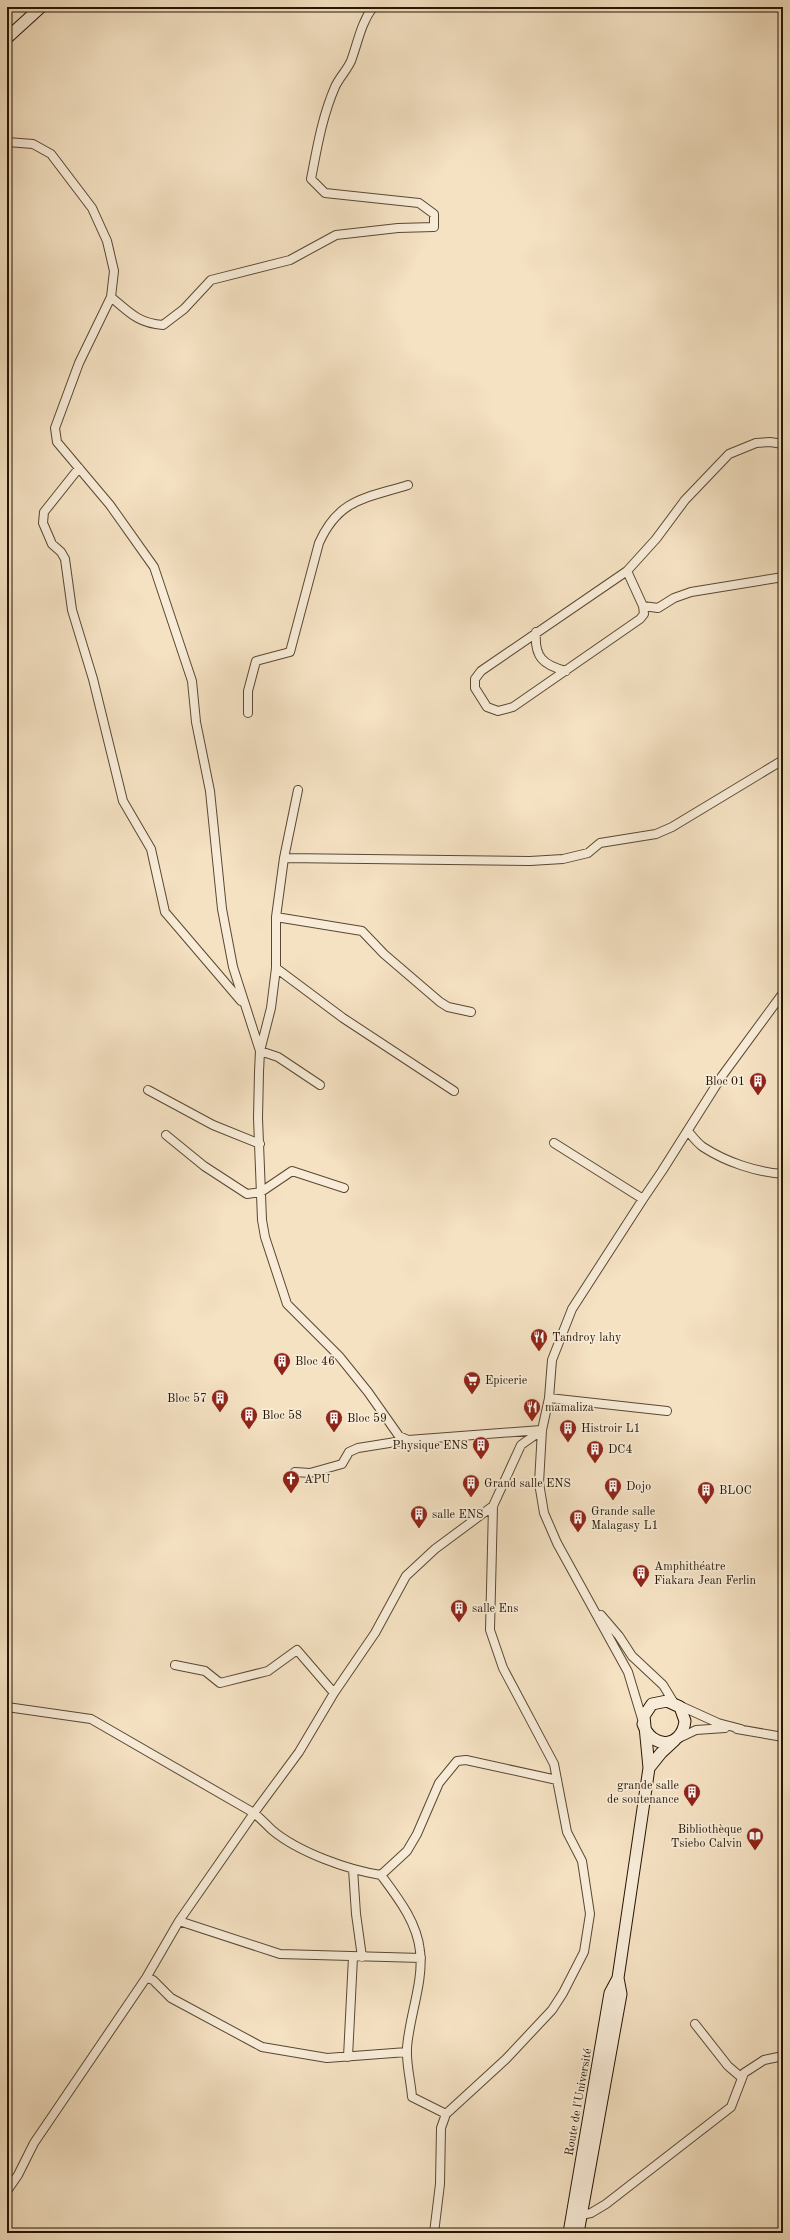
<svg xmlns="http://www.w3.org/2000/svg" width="790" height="2240" font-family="'Old Standard TT',serif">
<rect width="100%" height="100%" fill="#f5e2c3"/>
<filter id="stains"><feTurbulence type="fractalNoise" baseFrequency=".005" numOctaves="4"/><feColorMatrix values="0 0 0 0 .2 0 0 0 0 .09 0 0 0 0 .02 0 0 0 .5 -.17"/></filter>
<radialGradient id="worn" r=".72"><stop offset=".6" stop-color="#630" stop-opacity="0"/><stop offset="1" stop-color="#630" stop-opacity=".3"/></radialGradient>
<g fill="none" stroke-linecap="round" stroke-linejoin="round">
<!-- street casing -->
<g stroke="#594832" stroke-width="10">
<path id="street" d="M7,142L33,144L51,154L92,208L107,241L114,271L111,297L79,363L55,428L57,442L110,505L149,560L154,567L192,681L196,722L210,791L222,909L233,967L260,1051
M111,297C130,313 138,323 163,325L184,309L211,280L290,260L336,235L398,228L434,227V214L419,203L325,193L311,179C317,148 322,117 335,87C339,78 347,70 351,61C358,42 361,23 373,7
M79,468L44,512L43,523L52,544L61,552L65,559L72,610L93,679L123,801L151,849L165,912L241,1001
M627,571L643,606L644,614L640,619L513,707L498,711L487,707L475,688V679L481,671L627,571L656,539L685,500L729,454L756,443L770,442L783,444
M643,606L658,608L674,598L691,592L783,577
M536,632C534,657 543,665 566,671
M248,713V691L256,661L290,652L319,543C339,498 367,498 408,485
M298,790L284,858L530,861L563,859L588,853L600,843L656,834L672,827L783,760
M284,858L276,917V968L271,1008L260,1051L259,1072L258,1118L262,1220L265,1237L287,1304L339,1356L368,1392L399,1436L408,1440L541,1430
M276,917L362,931L384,954L440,1002L448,1007L471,1012
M276,968L343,1018L454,1091
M260,1051L278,1057L320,1085
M148,1090L213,1125L260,1144
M688,1131C692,1136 697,1143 703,1147C726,1162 756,1172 783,1174
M166,1135L204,1166L247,1194L261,1192L292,1171L344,1188
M554,1143L643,1199
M549,1398L667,1411
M295,1472L310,1473L342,1464L349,1452L358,1448L408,1440
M601,1615L619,1636L632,1656L663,1685L674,1703L718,1723L741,1729
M175,1665L205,1671L220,1683L268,1671L297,1650L334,1693
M7,1707L91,1719L254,1813C260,1818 266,1824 272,1830C298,1852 348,1870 381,1875
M643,1722L628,1672L557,1543L544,1513L539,1483L542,1430L549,1398L552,1360L572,1309L643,1199L662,1171L722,1076L783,993
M737,1729L783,1737
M677,1739L696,1730L725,1728
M353,1869L356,1914L362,1957
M179,1921L280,1954L421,1958
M146,1978L153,1980L171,1998L262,2047L327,2058L407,2052
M695,2024L728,2066L742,2078
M348,2057L353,1957
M446,2114L412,2097C411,2082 406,2064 407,2048C409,2017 424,1981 420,1951C417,1922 398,1898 381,1875L407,1851L417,1834L439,1783L457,1761L466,1760L557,1780
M7,2191L18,2175L34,2143L146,1978L179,1921L254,1813L299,1752L334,1693L375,1633L406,1576L435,1549L493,1506L521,1445L542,1430
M581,2215L591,2213L606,2204L731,2107L744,2073L764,2060L783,2056
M434,2233L440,2184L441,2128L446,2114L506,2059L552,2010L563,1993L584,1952L590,1914L582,1861L567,1832L554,1764L503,1668L490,1630L493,1506"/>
</g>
<!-- secondary casing -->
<g stroke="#251502" stroke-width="13">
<path id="secondary" d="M7,38L41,7
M649,1768L661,1753L675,1740
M569,2233L610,1993L618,1978
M578,2233L621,1994L618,1978L649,1768L644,1716L652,1704L667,1701L680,1707L685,1721C682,1748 652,1750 643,1724"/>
</g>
<!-- street -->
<use href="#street" stroke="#f8ecd8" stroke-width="8"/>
<!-- secondary -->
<use href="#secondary" stroke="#f8ecd8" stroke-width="11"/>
</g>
<!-- icons -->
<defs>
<g id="building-pin" transform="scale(0.9)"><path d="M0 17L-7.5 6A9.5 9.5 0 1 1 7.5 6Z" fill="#8f2418" stroke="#f8ecd8"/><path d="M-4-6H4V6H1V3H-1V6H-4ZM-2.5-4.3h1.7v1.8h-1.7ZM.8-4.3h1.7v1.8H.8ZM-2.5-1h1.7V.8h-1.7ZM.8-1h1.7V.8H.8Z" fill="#fff"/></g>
<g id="restaurant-pin" transform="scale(0.9)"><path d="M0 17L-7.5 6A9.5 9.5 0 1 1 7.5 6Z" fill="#8f2418" stroke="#f8ecd8"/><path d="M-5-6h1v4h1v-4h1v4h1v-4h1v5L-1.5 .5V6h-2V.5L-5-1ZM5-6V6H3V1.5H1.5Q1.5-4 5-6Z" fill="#fff"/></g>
<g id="supermarket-pin" transform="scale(0.9)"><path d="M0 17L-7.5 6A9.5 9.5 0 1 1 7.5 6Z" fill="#8f2418" stroke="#f8ecd8"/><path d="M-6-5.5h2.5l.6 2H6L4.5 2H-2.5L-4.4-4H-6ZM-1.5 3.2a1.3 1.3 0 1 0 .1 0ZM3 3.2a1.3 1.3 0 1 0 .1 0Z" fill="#fff"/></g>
<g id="church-pin" transform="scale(0.9)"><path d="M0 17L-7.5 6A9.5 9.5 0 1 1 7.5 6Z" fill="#8f2418" stroke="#f8ecd8"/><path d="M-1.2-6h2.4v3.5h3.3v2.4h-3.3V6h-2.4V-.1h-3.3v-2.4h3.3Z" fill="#fff"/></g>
<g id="library-pin" transform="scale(0.9)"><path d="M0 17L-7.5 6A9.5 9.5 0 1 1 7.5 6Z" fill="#8f2418" stroke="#f8ecd8"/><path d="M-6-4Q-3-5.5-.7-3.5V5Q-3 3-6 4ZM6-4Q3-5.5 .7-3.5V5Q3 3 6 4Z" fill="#fff"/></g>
</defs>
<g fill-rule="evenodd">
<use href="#building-pin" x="758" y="1081"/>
<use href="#restaurant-pin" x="539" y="1337"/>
<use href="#building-pin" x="282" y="1361"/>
<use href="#supermarket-pin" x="472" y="1380"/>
<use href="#building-pin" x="220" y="1398"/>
<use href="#restaurant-pin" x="532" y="1407"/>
<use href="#building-pin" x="249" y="1415"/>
<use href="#building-pin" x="334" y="1418"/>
<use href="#building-pin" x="568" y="1428"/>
<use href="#building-pin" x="481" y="1445"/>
<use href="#building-pin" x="595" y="1449"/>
<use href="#church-pin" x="291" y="1479"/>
<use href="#building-pin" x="471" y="1483"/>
<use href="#building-pin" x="613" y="1486"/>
<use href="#building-pin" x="706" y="1490"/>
<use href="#building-pin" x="419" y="1514"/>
<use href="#building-pin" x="578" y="1518"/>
<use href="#building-pin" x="641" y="1573"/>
<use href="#building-pin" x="459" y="1608"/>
<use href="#building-pin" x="692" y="1792"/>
<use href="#library-pin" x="755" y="1836"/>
</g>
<g text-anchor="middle" stroke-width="3.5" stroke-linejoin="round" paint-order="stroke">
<!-- poi labels -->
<g font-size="12" fill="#251502" stroke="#f8ecd8" text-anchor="start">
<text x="745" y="1085" text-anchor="end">Bloc 01</text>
<text x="552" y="1341">Tandroy lahy</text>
<text x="295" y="1365">Bloc 46</text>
<text x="485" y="1384">Epicerie</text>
<text x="207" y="1402" text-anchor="end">Bloc 57</text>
<text x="545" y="1411">mamaliza</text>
<text x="262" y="1419">Bloc 58</text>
<text x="347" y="1422">Bloc 59</text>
<text x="581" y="1432">Histroir L1</text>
<text x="468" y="1449" text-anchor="end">Physique ENS</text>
<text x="608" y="1453">DC4</text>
<text x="304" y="1483">APU</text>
<text x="484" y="1487">Grand salle ENS</text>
<text x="626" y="1490">Dojo</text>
<text x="719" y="1494">BLOC</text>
<text x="591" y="1515">Grande salle<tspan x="591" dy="14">Malagasy L1</tspan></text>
<text x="432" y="1518">salle ENS</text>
<text x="654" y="1570">Amphithéatre<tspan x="654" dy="14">Fiakara Jean Ferlin</tspan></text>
<text x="472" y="1612">salle Ens</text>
<text x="679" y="1789" text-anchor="end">grande salle<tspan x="679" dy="14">de soutenance</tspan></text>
<text x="742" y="1833" text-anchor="end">Bibliothèque<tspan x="742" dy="14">Tsiebo Calvin</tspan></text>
</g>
<!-- street labels -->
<g font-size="12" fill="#251502" stroke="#f8ecd8">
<text transform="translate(578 2102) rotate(-80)" y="4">Route de l'Université</text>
</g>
</g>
<!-- margin -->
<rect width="790" height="2240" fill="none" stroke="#f5e2c3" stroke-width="24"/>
<rect x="8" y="8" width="774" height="2224" fill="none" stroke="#251502" stroke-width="2"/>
<rect x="12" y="12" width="766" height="2216" fill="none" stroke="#251502"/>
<rect width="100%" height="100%" filter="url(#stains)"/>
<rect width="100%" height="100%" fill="url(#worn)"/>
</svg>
